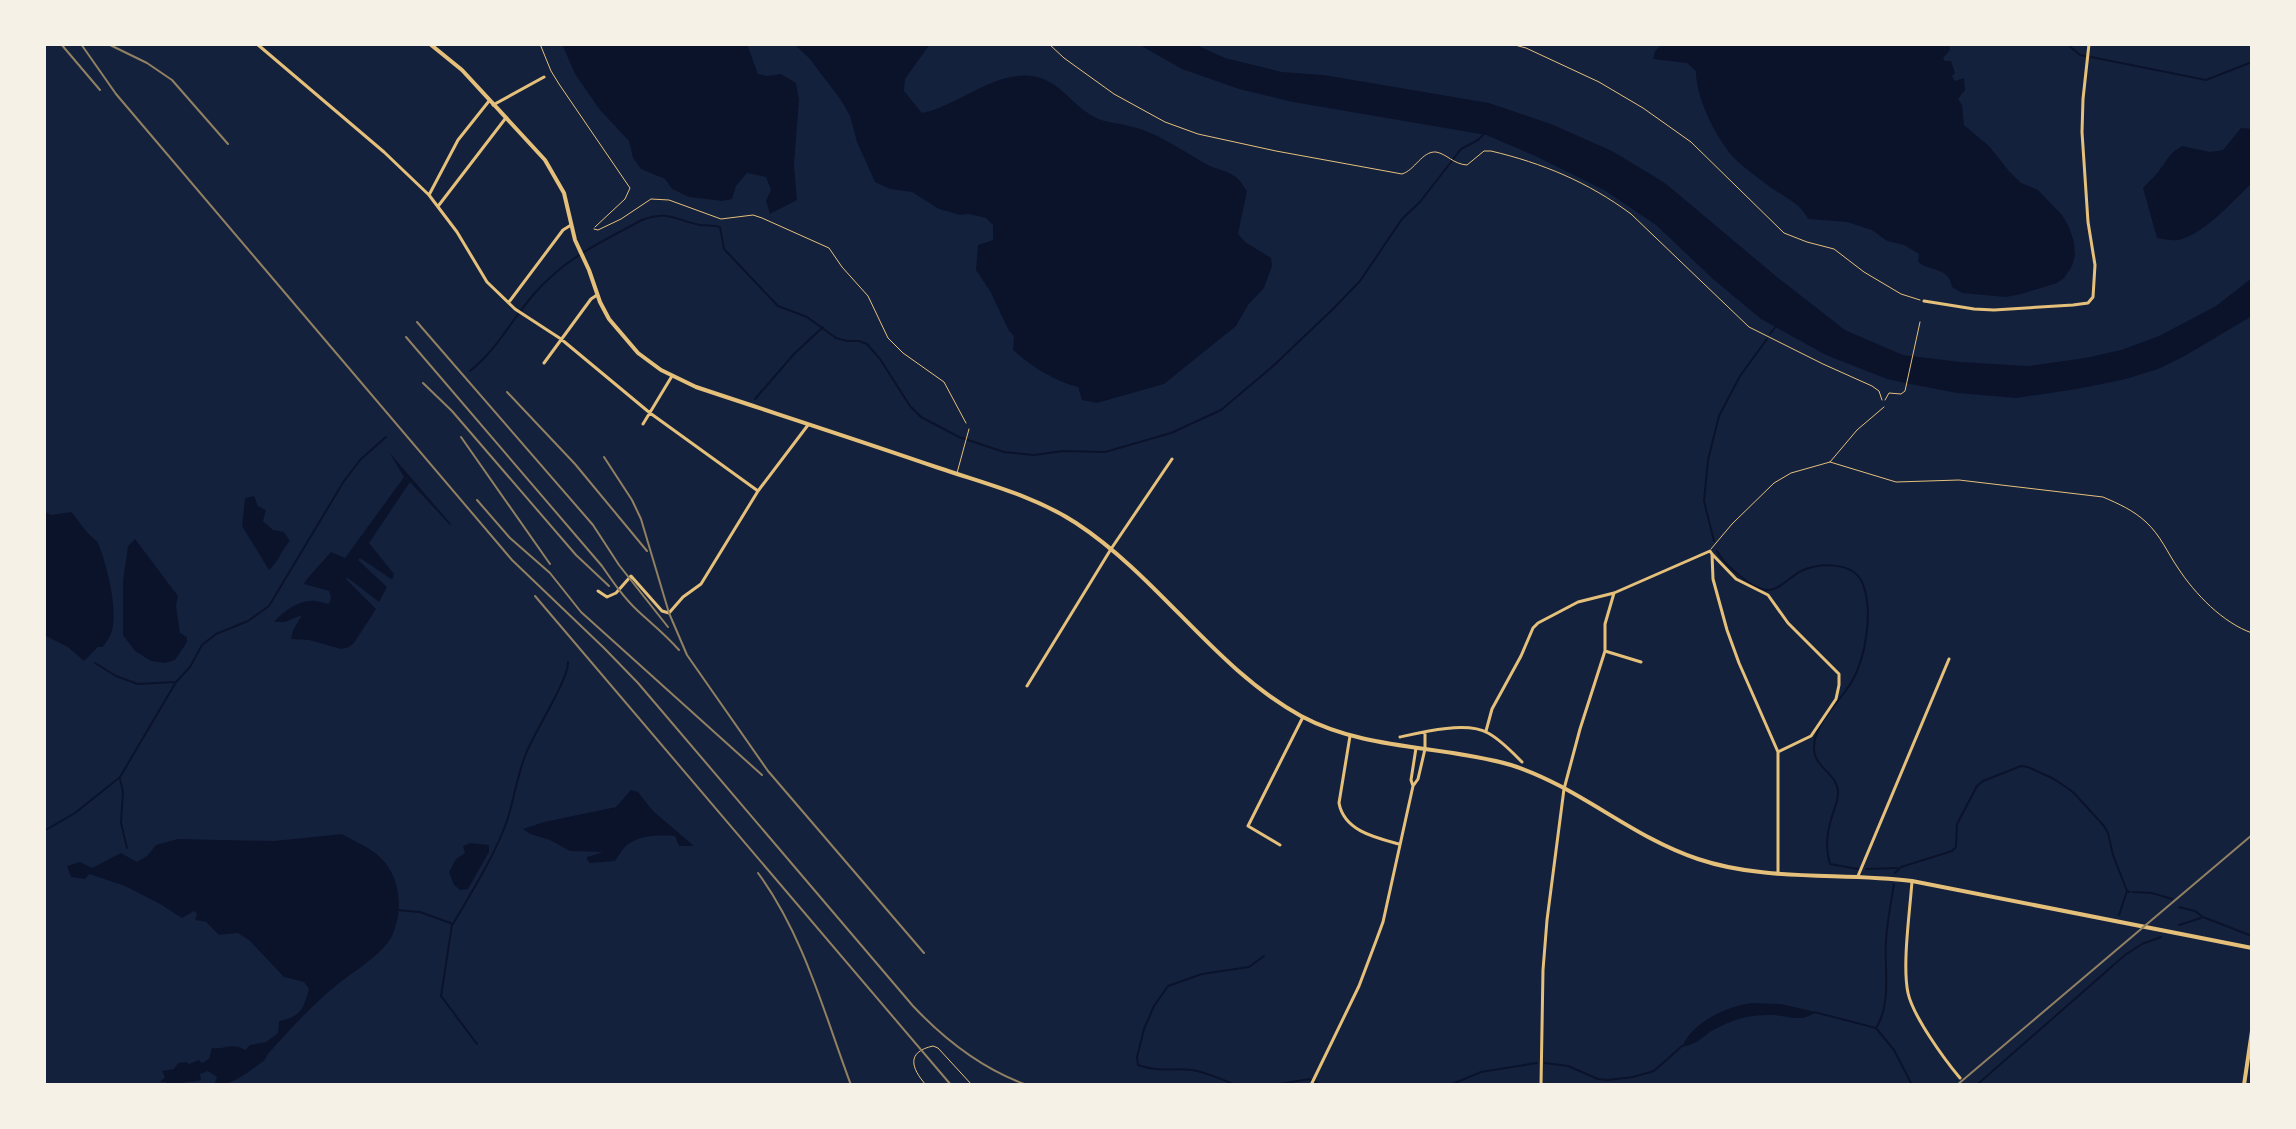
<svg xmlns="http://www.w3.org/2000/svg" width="2296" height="1129" font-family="'Fira Sans',sans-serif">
<rect width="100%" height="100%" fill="#14213d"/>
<!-- water -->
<path fill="#0b132b" d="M562,44H747L758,74L767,76L781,74L796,83L799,100L794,165L797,200L770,214L766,201L771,190L766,177L747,173L736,186L732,199L722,201L689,197L672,189L665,179L641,169L633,158L629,141L600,110L575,74Z
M794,44H930L905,79L904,91L922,113C956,107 994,71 1031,76C1059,79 1070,103 1091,115C1105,124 1122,123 1137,128C1163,136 1184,152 1208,165C1216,169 1228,171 1236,177C1240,180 1244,187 1247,191L1238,234L1245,242L1271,258L1272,266L1264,288L1248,305L1236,326L1164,384L1097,403L1082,400L1078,387C1053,380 1032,367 1013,350L1014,336L1009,331L990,291L976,270L978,245L993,240V225L986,218L968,214L960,215L939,209L912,192L890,189L875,182L857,142L850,116L841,100L809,58Z
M1138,44H1194L1225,58L1282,72L1324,75L1489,103L1551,124L1612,151L1665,183L1777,277L1845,330L1903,355L1961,362L2028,366L2085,358L2121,350L2159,336L2216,306L2252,278V316L2183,357L2158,369L2126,379L2077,389L2016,398L1957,393L1910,384L1887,379L1826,355L1761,319L1713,279L1656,225L1604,190L1533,155L1486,135L1293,102L1239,89L1182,69Z
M1662,44H1949L1950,50L1943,58L1945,61H1951L1955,73L1952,76L1955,81L1964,78L1965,90L1958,99L1962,105L1964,125L1989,146L2009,171L2021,183L2038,190L2062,215L2069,227L2074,242L2075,256L2072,266L2064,278L2057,283L2021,294L2006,297L1962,293L1952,287C1949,267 1931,272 1918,262L1919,254L1904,245L1887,241L1872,230L1847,222L1808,219C1801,204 1784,197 1770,187C1759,179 1747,170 1736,160C1718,142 1695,97 1696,71L1687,63L1653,59L1655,51Z
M2241,128L2252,129V183C2233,201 2207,231 2182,239C2174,242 2165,239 2157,238L2143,188C2148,182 2153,178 2158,172C2168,160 2168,154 2182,146L2210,152L2223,150Z
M389,452L451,524L450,525L410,482L369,543L394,574L393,578L391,579L360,558L358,560L387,587L379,602L348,578L346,579L376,609L354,643L349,647L341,649L309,640L291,639L293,630L302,615L285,622H274C283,611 301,599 316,601C320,602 325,603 329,604L331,597L329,591L304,584L306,580L331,552L345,558L404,477Z
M254,496L258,506L266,510L263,521L273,530L284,532L290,541C281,550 279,562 269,570L242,526L245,498Z
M44,511L51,515L71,512C79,520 83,529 91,536C95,540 97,540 99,545C107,567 118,607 112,631C110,637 106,642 103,647H98L84,661L68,647L44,635Z
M135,539L178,596L176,606L180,633L187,637V642L175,660L165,663L151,661L135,651L123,635V581L128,546Z
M631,790L638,792L653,811L694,846H679L675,836C658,835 635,835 623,849C620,853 618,857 615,861L590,863L587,860V857L603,852L570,851L550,840L530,834L523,829L544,822L616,807Z
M342,834C352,840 364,845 374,852C400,871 405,907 392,936C382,956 349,974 332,989C308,1009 288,1032 267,1055L265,1060C248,1072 235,1085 214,1085L217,1077L208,1071L200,1074L201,1080C190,1083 180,1082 169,1085L165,1082H160L165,1077L162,1071L174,1069L178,1063L186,1062L189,1064L199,1060L202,1063L209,1059L212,1048C225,1050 232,1042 245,1050L250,1045L266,1042L278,1033L279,1021C301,1017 303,1009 309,989L304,982L284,977L249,940L238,933L219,935L206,922L195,920L197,914L194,911L182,918L160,904L125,886L89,874L85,879L71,877L67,866L80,862L92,868L121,853L137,862L147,856L156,845L178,839L274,841Z
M470,843L489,845V852L468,889L460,890L454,885L449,872L456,859L465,853L463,846Z
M1752,1003L1781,1004L1816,1012C1801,1023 1789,1016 1772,1015C1766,1015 1759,1015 1753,1016C1739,1017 1722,1025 1710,1032C1701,1039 1694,1045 1682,1047C1692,1022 1727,1006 1752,1003Z"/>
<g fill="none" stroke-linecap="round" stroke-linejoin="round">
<!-- stream -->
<path stroke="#0b132b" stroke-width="2" d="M2067,44L2080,55L2085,56
M2091,57L2206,80L2252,62
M1770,334L1777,325
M470,371C497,350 512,319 534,294C565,258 601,242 642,220C669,210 675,220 700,225C707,226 713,225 720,227L724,249L778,306L807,317L836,338L847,341H859L867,344L880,359L910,406L921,417L959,437L1004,452L1034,455L1063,451L1105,452L1171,433L1221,410L1272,367L1333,309L1360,281L1402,219L1420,202L1461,149L1478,140L1484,134
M755,399L794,354L823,327
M1714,541L1704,501L1708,460L1719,416L1740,376L1767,339
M1717,551C1723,564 1754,591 1769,590C1781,589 1791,576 1801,571C1818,563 1852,561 1862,582C1874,609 1866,658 1851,683C1840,701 1820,718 1815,739C1808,768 1837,770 1838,792C1838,799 1836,805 1834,810C1828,828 1824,845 1830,864L1858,869
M95,663L116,676L138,684L176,682
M120,779L123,792L121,823L127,848
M44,831L75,813L120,777L176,682L190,667L202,645L216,634L248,621L269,606L344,481L361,459L386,437
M1866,869L1897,868
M1895,873L1901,867L1952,851L1956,847L1957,824L1977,786L1983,781L2021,766L2028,767L2054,779L2073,792L2104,826L2108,833L2113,855L2127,891L2130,892
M1894,884C1891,903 1887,922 1886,941C1884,969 1892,1003 1876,1028L1894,1050L1912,1085
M2133,892L2152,893L2172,899
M2179,907L2195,911L2203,917L2252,936
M397,910L420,912L453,924C472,891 494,857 507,821C514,799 517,777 525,756C533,734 569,679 568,662
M2119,915L2127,891
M452,925L441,996L477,1044
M2179,925L2201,918
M1814,1012L1876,1028
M1545,1063L1568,1066L1598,1079L1608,1080L1633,1077L1654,1071L1682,1046
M1979,1083L2125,955L2142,944L2161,937
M1237,1085C1222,1080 1206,1072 1192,1070C1173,1068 1156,1072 1138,1065L1137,1057L1144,1029L1154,1006L1168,986L1202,974L1249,967L1264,956
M1274,1085L1309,1079L1322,1085
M1450,1085L1481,1072L1537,1063"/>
<!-- path -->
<path stroke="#e5c07b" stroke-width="1" d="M540,44L551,71L559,84L630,188L625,199L595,227
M1049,44L1064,58L1114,94L1165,122L1198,134L1276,151L1402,174C1415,170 1422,151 1436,152C1447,154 1453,164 1467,165L1484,151H1491C1542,163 1588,182 1631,214L1749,327L1823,364L1872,386L1879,391L1882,400
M1511,44L1526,48L1599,82L1643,108L1691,142L1784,233L1807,242L1834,249L1864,272L1901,294L1920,300
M594,229L598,230L621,219L651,199L669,200L721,219L753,215L762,218L829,248L842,267L868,296L888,338L903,353L944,382L966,423
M1885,400L1889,393L1901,394L1905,391L1920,322"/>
<!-- service -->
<path stroke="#e5c07b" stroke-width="1" d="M1830,462L1896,482L1959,480L2103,497C2119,504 2133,510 2146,522C2161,536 2167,552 2178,568C2195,594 2223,623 2252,633
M957,473L969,429
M1711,549L1732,524L1774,483L1791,473L1830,462L1857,430L1884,407
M926,1085C911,1068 906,1052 933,1046L938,1048L972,1085"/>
<!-- minor -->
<path stroke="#e5c07b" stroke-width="3" d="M257,44L384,152L429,195L457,232L487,282L515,309L561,339L650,413L758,491
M493,105L544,77
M429,195L458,140L489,101
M439,205L505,119
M1924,301L1974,309L1994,310L2073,305L2088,303L2093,297L2095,265L2088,222L2082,132L2083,99L2089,44
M509,302L563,230L571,225
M544,363L591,299L597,295
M643,424L672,376
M1712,554L1736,579L1768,595L1788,623L1839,674V685L1836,699L1811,736L1778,752
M598,591L607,597L616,593L631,576L662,611L669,613L683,597L701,584L758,491L808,425
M1605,651L1641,662
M1027,686L1111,549L1172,459
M1486,731L1492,709L1521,656L1533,628L1538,623L1578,602L1614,593L1710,551L1712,554L1713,579L1727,630L1739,663L1778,752V873
M1425,732V748
M1350,736L1339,803C1344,831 1376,838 1399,844
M1400,737C1422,732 1467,721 1488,733C1501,740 1512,752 1522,762
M1280,845L1248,826L1303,717
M1858,876L1949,659
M1912,881C1910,911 1902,965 1908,993C1913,1016 1944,1059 1960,1078
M1541,1085L1543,970L1547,920L1564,789L1580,729L1605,651V624L1614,593"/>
<!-- tertiary -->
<path stroke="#e5c07b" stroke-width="3" d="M1413,786L1418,779L1425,749
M1311,1085L1359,986L1376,941L1383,922L1413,786L1411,780L1416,748"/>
<!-- secondary -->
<path stroke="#e5c07b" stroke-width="4" d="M430,44L462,70L545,160L564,193L575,240L589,270L600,302L609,319L638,353L661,370L696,387C777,414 858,440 939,468C986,484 1035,496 1076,523C1161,579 1214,668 1301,716C1366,751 1442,745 1511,765C1578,786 1631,837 1698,859C1766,882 1841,872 1912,881L2252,948
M2244,1085L2252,1031"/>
<!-- rail -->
<path stroke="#918062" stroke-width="2" d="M61,44L100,90
M81,44L116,94L512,560L604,648L638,683L913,1006C945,1040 982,1069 1027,1085
M108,44L147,63L172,80L228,144
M417,322L593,525L619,565L668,627
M406,337L602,566C613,582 624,598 638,611C652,624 666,635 679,650
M423,383L452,411L576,555L609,586
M507,392L575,464L647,551
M461,437L550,564
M604,457L632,500L641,519L669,613L687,655L768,771L924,953
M477,500L510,538L550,573L581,612L762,775
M535,596L951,1085
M758,873C804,936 824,1013 851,1085
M1957,1085L2252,835"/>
</g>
<!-- border -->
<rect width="2296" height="1129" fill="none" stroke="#f6f1e7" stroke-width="92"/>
</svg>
